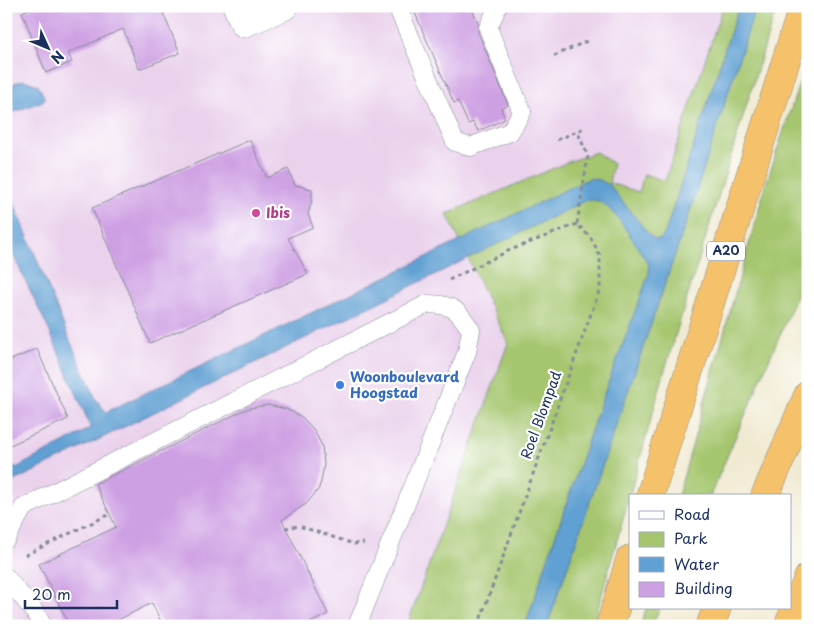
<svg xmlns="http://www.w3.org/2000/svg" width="814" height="632" font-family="'Playpen Sans',sans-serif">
<rect width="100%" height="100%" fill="#fff"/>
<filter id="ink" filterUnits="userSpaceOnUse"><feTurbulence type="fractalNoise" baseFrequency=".02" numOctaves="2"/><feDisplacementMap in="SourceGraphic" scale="10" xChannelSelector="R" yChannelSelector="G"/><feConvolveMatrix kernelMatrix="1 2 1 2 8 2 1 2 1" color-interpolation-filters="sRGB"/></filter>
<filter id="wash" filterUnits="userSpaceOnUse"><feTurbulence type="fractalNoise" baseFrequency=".0096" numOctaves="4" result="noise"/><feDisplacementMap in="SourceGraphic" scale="20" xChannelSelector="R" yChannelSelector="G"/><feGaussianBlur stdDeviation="1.12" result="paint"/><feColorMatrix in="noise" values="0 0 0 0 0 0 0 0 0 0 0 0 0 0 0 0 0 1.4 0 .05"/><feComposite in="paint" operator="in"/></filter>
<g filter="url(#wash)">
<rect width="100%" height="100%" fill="#f1ead2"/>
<!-- built -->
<path fill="#ead1ec" d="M6,6H723L665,181L639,192L608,183L447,214L508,343L407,626H6Z"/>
<!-- green -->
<path fill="#a5c66e" stroke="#607a66" d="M723,6H739L665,233L600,405L525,626H407L508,343L447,214L568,162L596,152L613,164L609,183L639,192L644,174L665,181Z
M756,6H777L666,366L593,626H547L690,211Z
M808,57V270L710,496H678L766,184Z
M646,608H660L652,626H641Z"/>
<!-- water -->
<path fill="#61a0d3" stroke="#3e6898" d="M739,6H756L690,211L547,626H525L600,405L649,274V265C636,246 621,216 602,203C598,200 593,200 587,200L6,485V469L14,466L16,468L91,428L49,330L6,240V183L68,336L96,399L106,412L590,178L600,180L609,185L648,233L654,239H661L665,233Z
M24,80L38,85L45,98L43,101L6,115V86Z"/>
<g id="blocks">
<!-- building -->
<path fill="#cd9fe3" d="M36,6H178L163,13L180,53L139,69L123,29L68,53L72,62L46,73L22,12Z
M412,6H471L478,23V32L508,105L501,108L505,119L478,131L473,122L468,124L458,101L454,103Z
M250,140L267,178L288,169L295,185L312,189V200L308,214L313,227L288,238L308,274L150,343L92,208Z
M37,349L68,419L6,447V362Z
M268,405L286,409L302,417L314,430L322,446L324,464L321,482L318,490L306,504L282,520L328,614L304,626H163L152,603L106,626H70L39,564L116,527L95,484L242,411L250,408Z"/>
</g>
</g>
<g filter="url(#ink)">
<use href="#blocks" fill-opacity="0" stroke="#868c98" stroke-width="1"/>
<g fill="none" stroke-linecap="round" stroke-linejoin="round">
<!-- lane casing -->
<g stroke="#868c98" stroke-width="19">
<path id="lane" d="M397,6L455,142L470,147L510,132L522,112L488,28L498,6
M6,539L23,508L427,304C454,305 456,308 471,330L467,352L357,626
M6,577L34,611L43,626"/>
</g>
<!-- street casing -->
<g stroke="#868c98" stroke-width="29">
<path id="street" d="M237,6L244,23L284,6"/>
</g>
<!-- highway casing -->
<g stroke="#868c98" stroke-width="29">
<path id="highway" d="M650,496L803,6
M765,496L808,395
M610,626L630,559
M710,626L717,608
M788,626L808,578"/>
</g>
<!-- path -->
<path stroke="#868c98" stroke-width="3" stroke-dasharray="4 4" stroke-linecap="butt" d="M554,56L587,41
M557,140L586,127
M449,280L508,251L577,224
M285,528L299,526L354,544L364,543
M25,555L110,514
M478,626L600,289V256L591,238L577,224L588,156L577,131"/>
<!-- lane -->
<use href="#lane" stroke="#fff" stroke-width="18"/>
<!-- street -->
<use href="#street" stroke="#fff" stroke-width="28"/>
<!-- highway -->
<use href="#highway" stroke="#f5c16b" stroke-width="28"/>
</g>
</g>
<!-- markers -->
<circle fill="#d1479c" stroke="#fff" stroke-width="2" cx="256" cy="213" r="5"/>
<circle fill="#3f7fe0" stroke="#fff" stroke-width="2" cx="340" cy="385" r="5"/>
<g text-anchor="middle" stroke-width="4.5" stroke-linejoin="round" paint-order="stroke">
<!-- shield labels -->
<rect fill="#fff" stroke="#5f6d8e" stroke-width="1" x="707" y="241.5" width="38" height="19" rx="4"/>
<g font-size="12" font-weight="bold" fill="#1b2f5e">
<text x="726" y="255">A20</text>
</g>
<!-- hotel labels -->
<g font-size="14" font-weight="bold" fill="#b23c85" stroke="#fff" text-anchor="start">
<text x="266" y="218">Ibis</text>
</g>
<!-- shop labels -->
<g font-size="14" font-weight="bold" fill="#366cbe" stroke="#fff" text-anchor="start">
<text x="350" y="382">Woonboulevard<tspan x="350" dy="16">Hoogstad</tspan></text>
</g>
<!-- street labels -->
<g font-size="14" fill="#1b2f5e" stroke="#fff">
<text transform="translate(541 415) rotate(-70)" y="5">Roel Blompad</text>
</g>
</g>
<!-- margin -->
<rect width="814" height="632" fill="none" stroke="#fff" stroke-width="25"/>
<!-- legend -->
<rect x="629" y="494" width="162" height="115" fill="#ffffff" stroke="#a4acbf"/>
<rect x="639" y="511" width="25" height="8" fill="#ffffff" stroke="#a4acbf"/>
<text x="674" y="520" font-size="15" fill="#1b2f5e">Road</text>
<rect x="639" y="532" width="25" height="15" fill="#a5c66e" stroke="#a4acbf"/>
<text x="674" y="544" font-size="15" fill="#1b2f5e">Park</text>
<rect x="639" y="557" width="25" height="15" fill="#61a0d3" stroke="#a4acbf"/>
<text x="674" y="570" font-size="15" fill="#1b2f5e">Water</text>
<rect x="639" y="582" width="25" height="15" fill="#cd9fe3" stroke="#a4acbf"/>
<text x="674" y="594" font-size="15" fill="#1b2f5e">Building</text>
<!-- north arrow -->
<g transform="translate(48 48) rotate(134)" stroke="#ffffff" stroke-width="4" paint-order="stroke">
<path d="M0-4L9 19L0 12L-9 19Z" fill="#1b2f5e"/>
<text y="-8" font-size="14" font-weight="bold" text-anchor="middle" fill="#1b2f5e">N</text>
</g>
<!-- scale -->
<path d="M25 600v8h92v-8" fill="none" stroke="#1b2f5e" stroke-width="2.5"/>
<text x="32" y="600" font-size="15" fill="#1b2f5e" stroke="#ffffff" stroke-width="4" paint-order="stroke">20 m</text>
</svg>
